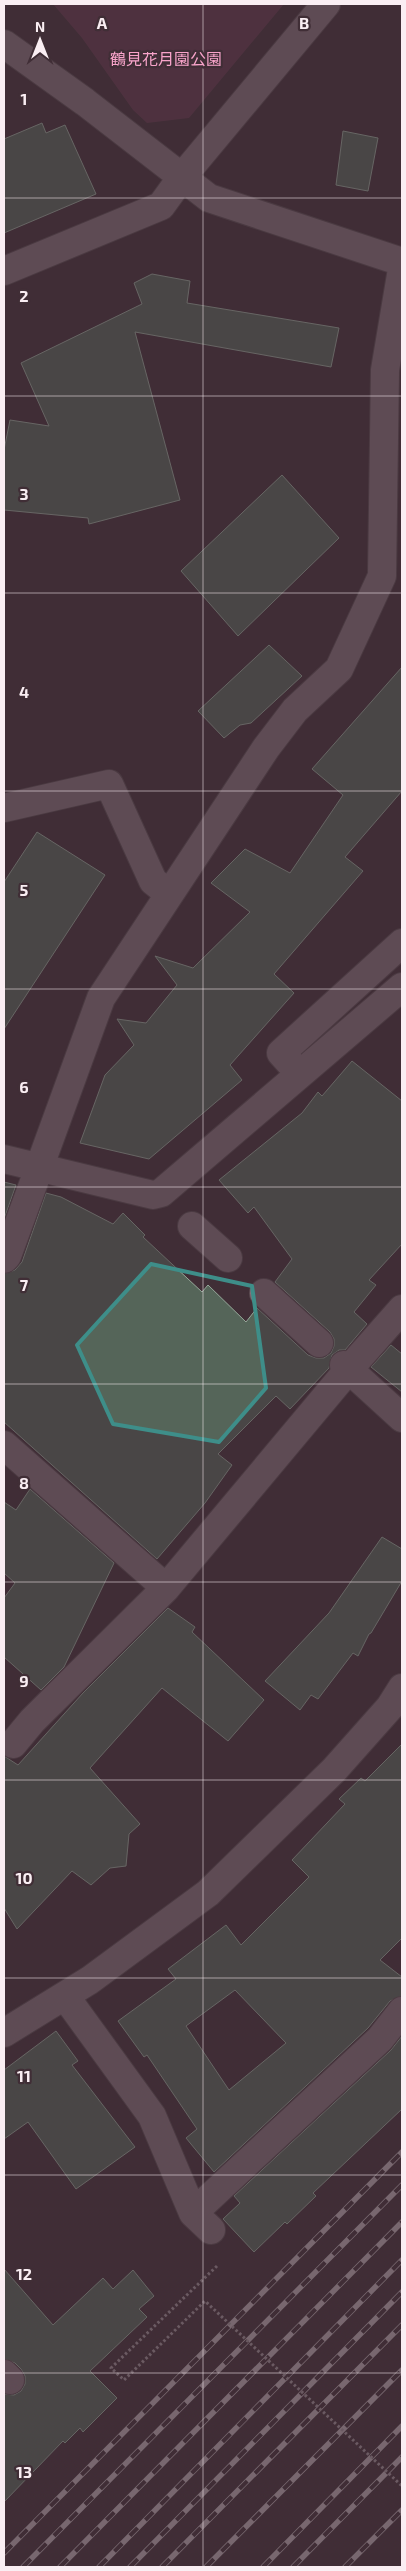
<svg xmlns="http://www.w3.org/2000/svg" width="406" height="2571" font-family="'Exo 2','Noto Sans JP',sans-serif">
<rect width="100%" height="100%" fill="#402e36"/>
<!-- green -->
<path fill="#60374a" d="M53,4H284L189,118L147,123L133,110L82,38Z"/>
<!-- building -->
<path fill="#556559" stroke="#96a89a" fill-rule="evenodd" d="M42,123L46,133L65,125L96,194L4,233V139Z
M343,131L378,138L368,191L336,185Z
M152,274L190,281L187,303L339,328L331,367L135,332L180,500L89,524L88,518L4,510V450L10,420L49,426L21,363L142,304L134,283Z
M282,475L339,538L238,636L181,571Z
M269,645L302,676L251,723L240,725L224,738L198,711Z
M402,667V791L345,857L363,871L274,974L294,993L230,1065L242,1080L149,1159L80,1143L105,1075L134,1045L117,1019L146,1023L177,985L155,956L193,968L250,912L211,883L245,849L290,873L343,795L312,769Z
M37,832L105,875L4,1029V882Z
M352,1061L402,1101V1244L369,1280L376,1285L354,1312L367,1324L345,1350H339L332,1355L329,1368L290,1409L276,1396L218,1454L232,1465L205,1503L157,1559L4,1422V1274L15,1270L22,1262L46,1193L61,1197L113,1224L123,1213L145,1235L143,1237L202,1292L208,1285L246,1322L257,1308L308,1355L316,1358H324L331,1353L334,1346V1339L330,1332L275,1282L292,1259L254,1207L248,1213L219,1180L302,1113L318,1092L322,1096Z
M4,1182L16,1185L4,1219Z
M391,1345L402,1354V1392L371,1367Z
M30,1489L114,1563L64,1667L41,1690L4,1657V1598L15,1583L4,1573V1502L16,1510Z
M382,1537L402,1549V1581L371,1633L369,1634L358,1656L353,1653L318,1699L311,1695L300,1710L265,1681L329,1613Z
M168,1608L195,1627L192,1632L264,1700L228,1741L162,1688L90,1768L140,1824L129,1834L126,1866L110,1868L91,1885L72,1871L17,1929L4,1908V1756L18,1765L83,1693Z
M402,1744V1938L380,1960L402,1977V1996L390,2001L368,2028L214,2172L186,2138L197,2129L147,2055L144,2057L118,2021L176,1979L168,1969L226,1925L241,1945L309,1877L292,1860L345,1804L339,1799L361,1778L365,1781ZM235,1990L286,2043L229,2090L186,2026Z
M56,2031L78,2061L72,2065L135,2147L76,2189L28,2122L4,2139V2070Z
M402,2036V2109L313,2193L316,2196L287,2224L285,2222L254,2252L223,2219L240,2203L234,2196L391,2050Z
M4,2269L53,2325L103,2278L113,2289L133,2270L154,2296L139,2309L147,2317L90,2371L117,2398L83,2432L80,2428L65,2443L63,2441L4,2502V2394L14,2395L21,2391L25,2384V2376L21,2369L15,2363L4,2359Z"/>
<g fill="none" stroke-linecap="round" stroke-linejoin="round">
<!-- minor casing -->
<g stroke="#594a50" stroke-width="30">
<path id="minor" d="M4,44L85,102L209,198L402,262
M4,271L161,206L182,177L326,4
M4,808L109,784L153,881L168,893
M299,1073L281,1053L402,943
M4,1159L153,1195L161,1193L402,987
M192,1226L228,1258
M4,1259L7,1256L101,998L266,748L295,710L339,669L382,576L385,370L402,269
M264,1293L319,1343
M344,1365L402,1418
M4,1445L166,1588
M13,1744L32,1721L166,1588L349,1369L402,1309
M65,1996L152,2116L193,2213L211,2230
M4,2033L90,1980L208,1893L334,1770L390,1707L402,1688
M193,2213L380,2039L402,2011
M4,2374L10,2380"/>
</g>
<!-- minor -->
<use href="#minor" stroke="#847079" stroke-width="28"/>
<!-- rail casing -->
<g stroke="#bcaeb4" stroke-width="5.5">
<path id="rail" d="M4,2553L402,2152
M23,2567L402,2185
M60,2567L402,2222
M99,2567L402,2260
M130,2567L402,2292
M162,2567L402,2325
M206,2567L402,2370
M263,2567L402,2426
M293,2567L402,2457
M345,2567L402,2510"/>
</g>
<!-- rail -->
<use href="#rail" stroke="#402e36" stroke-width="4" stroke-dasharray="11" stroke-linecap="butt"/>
<!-- path-bridge -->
<path stroke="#9f9097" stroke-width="3" stroke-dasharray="2.5 2.5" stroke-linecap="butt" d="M217,2266L111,2368L124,2380L205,2301L402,2486"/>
</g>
<!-- marked area -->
<path d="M0 0H406V2571H0ZM151,1264L252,1286L266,1388L219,1442L113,1424L77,1345Z" fill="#402e36" fill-opacity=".55" fill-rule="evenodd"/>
<path fill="none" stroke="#3e8e89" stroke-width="4" stroke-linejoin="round" d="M151,1264L252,1286L266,1388L219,1442L113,1424L77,1345Z"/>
<!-- grid -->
<path fill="none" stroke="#faeef3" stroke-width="1" stroke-opacity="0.55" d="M203,4V2567M4,198H402M4,396H402M4,593H402M4,791H402M4,989H402M4,1187H402M4,1384H402M4,1582H402M4,1780H402M4,1978H402M4,2175H402M4,2373H402"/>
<g text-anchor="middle" stroke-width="4.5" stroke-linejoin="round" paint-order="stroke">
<!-- park labels -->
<g font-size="16" fill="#f7a3c9" stroke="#402e36">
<text x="166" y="65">鶴見花月園公園</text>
</g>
</g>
<g font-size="16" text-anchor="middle" font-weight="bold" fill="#faeef3" stroke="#402e36" stroke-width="4.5" stroke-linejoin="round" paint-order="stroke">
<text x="102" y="29">A</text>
<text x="304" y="29">B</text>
<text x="24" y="105">1</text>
<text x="24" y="302">2</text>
<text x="24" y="500">3</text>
<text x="24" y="698">4</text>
<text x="24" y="896">5</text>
<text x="24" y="1093">6</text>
<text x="24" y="1291">7</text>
<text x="24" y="1489">8</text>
<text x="24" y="1687">9</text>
<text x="24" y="1884">10</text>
<text x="24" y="2082">11</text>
<text x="24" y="2280">12</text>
<text x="24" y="2478">13</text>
</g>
<!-- border -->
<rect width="406" height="2571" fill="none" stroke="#faeef3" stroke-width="10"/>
<!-- north arrow -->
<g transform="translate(40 40)" stroke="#402e36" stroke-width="4" paint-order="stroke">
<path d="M0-4L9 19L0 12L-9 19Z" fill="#faeef3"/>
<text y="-8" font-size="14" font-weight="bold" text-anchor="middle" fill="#faeef3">N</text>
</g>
</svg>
